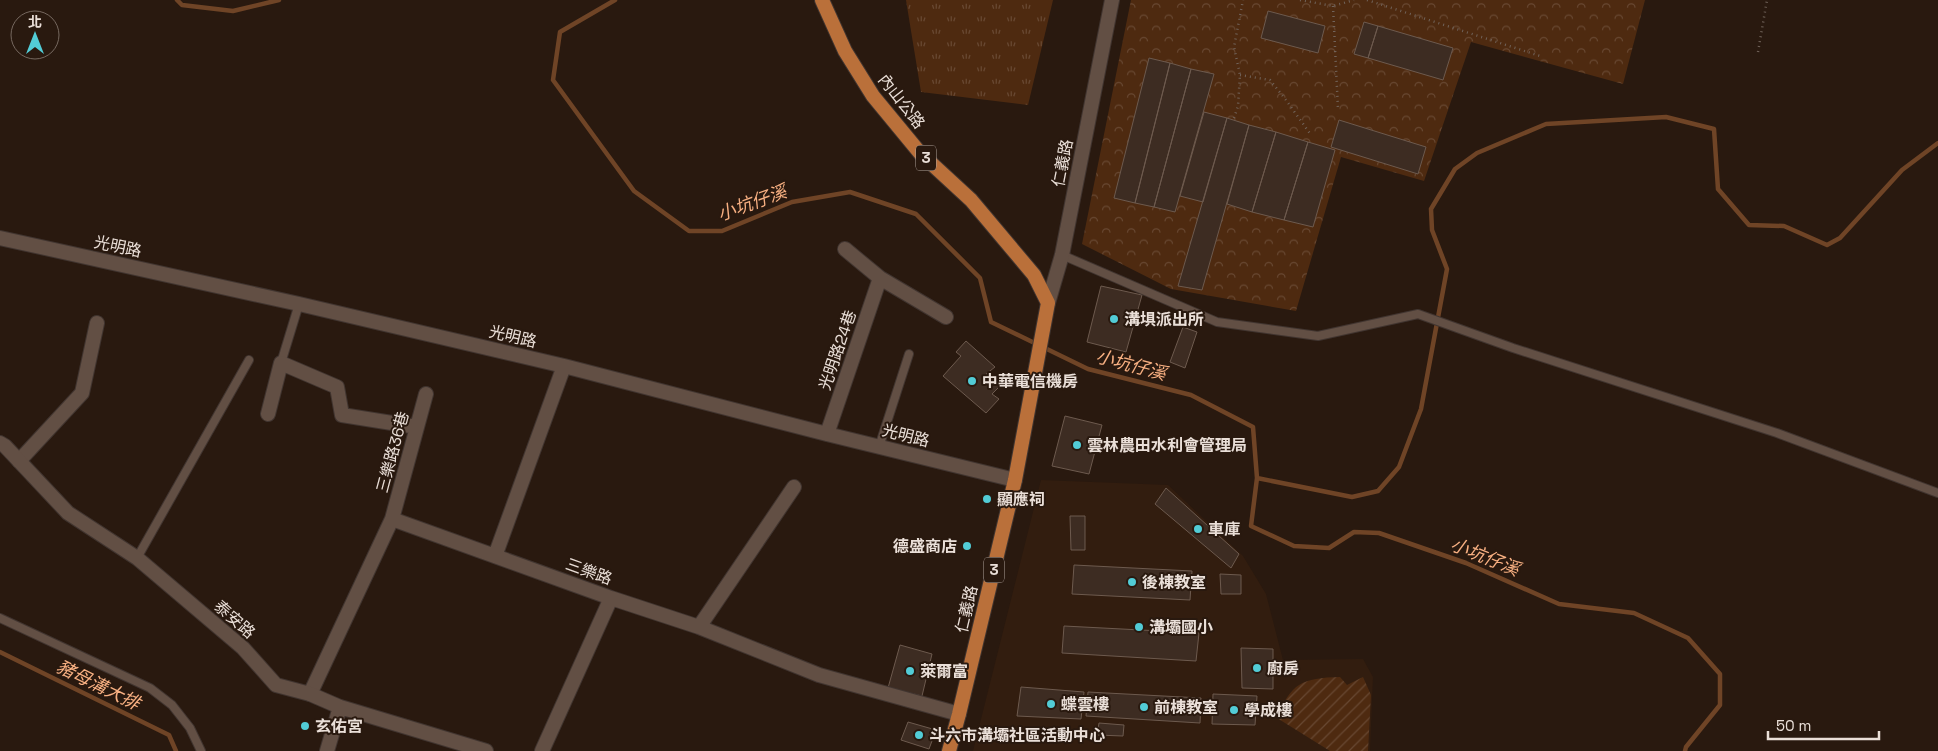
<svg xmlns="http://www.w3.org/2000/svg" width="1938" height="751" font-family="'Space Grotesk','Noto Sans TC',sans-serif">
<defs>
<pattern id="grass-tufts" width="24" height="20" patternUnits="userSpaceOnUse" patternTransform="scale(1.25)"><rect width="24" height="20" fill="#4e2a10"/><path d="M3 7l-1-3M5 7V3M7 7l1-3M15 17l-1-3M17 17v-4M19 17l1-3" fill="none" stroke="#684832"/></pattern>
<pattern id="park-crowns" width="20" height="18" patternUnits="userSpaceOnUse" patternTransform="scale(1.25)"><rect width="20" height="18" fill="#4e2a10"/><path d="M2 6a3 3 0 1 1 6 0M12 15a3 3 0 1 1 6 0" fill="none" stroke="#684832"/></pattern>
<pattern id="garden-furrows" width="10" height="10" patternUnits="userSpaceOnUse" patternTransform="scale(1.25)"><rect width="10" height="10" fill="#4e2a10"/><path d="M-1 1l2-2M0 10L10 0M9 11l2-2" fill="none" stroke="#684832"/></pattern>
</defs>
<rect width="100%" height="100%" fill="#29190f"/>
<!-- built -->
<path fill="#321d0f" d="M1041,480L1168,485L1243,556L1266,594L1283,660L1363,659L1373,677L1370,751H973Z"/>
<!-- grass -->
<path fill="url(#grass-tufts)" d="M906,0H1053L1028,105L921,92Z"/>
<!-- park -->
<path fill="url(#park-crowns)" d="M1131,0H1645L1623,84L1471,42L1424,181L1341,157L1296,311L1171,289L1082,244Z"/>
<!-- garden -->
<path fill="url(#garden-furrows)" d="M1340,677L1347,685L1363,677L1371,695L1368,751H1330L1277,718C1291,683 1302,678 1340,677Z"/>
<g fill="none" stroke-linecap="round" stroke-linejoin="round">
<!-- stream -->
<path stroke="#6f4426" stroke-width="4.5" d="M177,0L182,5L233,11L279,0
M615,0L560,32L553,80L634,191L689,231H722L792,202L850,192L916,214L980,278L991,322L1088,369L1191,395L1253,427L1257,478L1251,526L1294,546L1329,548L1354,532L1379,533L1466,563L1559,604L1634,613L1688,638L1720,674V705L1686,747L1685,751
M1257,478L1352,497L1378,491L1399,467L1421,409L1447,269L1432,230L1431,209L1455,169L1477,153L1546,124L1666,117L1714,129L1718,189L1749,225L1784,226L1827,245L1840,238L1902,170L1938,143
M0,652L169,735L176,751"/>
</g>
<!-- building -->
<path fill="#3d2c22" stroke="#6d5a4e" d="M1268,11L1325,26L1318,53L1261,38Z
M1364,22L1378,26L1368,58L1354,54Z
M1378,26L1453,48L1443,80L1368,58Z
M1149,58L1170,63L1135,203L1114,198Z
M1170,63L1191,69L1154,207L1135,203Z
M1191,69L1214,74L1175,212L1154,207Z
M1204,112L1227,118L1203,202L1180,196Z
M1227,118L1249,125L1202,290L1178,286Z
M1339,120L1426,147L1418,174L1331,147Z
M1249,125L1276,132L1252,212L1227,204Z
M1276,132L1308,142L1284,220L1252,212Z
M1308,142L1335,150L1313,227L1284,220Z
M1101,286L1142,295L1126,352L1087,342Z
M1183,327L1197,332L1185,368L1170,362Z
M966,341L995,367L986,374L1000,386L992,394L999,399L986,413L943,376L961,356L956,352Z
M1065,416L1102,425L1089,474L1052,466Z
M1166,488L1239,554L1231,568L1155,504Z
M1070,516H1085V550H1071Z
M1074,565L1192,571L1190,600L1072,594Z
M1220,574L1241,575V594H1221Z
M1064,626L1199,633L1196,661L1062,653Z
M900,645L932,654L922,696L888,688Z
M1241,648L1273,649V689L1242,688Z
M1021,687L1084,692L1081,719L1017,716Z
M1088,692L1201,698L1200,723L1086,716Z
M1213,694L1257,696L1255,725L1212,724Z
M908,722L936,730L929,749L901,740Z
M1099,723L1124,725L1123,736L1097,735Z"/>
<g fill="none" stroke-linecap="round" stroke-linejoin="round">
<!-- service casing -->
<g stroke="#413530" stroke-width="10">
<path id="service" d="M1062,255L1217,322L1318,336L1418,314L1513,348L1777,433L1938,493
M281,363L299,304
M879,447L909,354
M137,558L249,360
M0,618L150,688L172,705L190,728L201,751"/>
</g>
<!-- minor casing -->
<g stroke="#413530" stroke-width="16">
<path id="minor" d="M0,238L299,304L564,366L827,434L1015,480
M880,278L946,317
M1048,303L1062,255L1112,0
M268,414L281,363L337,387L342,415L417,427
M827,434L880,278L845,249
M19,461L82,393L97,323
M392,519L426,394
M495,556L564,366
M699,627L794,487
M310,694L392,519L611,598L699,627L819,675L959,714
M542,751L611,598"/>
</g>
<!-- tertiary casing -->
<g stroke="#413530" stroke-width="16">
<path id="tertiary" d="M0,443L5,446L68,513L137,558L243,648L276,685L310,694L340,707L486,751
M327,751L340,707"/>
</g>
<!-- primary casing -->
<g stroke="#413530" stroke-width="16">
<path id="primary" d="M822,0L845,51L873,96L920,153L971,200L1034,275L1048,303L1015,480L959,714L949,751"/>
</g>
<!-- path -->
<path stroke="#71635a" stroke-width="2.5" stroke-dasharray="1 4" stroke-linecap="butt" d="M1300,0L1333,6L1354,0
M1367,0L1540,56
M1333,6L1338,109
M1758,52L1767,0
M1240,75L1270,80L1286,100L1311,135
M1234,118L1238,106L1240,75L1234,47L1243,0"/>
<!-- service -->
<use href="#service" stroke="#624f44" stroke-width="8"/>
<!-- minor -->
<use href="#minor" stroke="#624f44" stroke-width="14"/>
<!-- tertiary -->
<use href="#tertiary" stroke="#624f44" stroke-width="14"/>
<!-- primary -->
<use href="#primary" stroke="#ba703a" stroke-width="14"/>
</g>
<!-- markers -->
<g fill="#52ccd6" stroke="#29190f" stroke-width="2">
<circle cx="1114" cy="319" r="5"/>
<circle cx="972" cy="381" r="5"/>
<circle cx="1077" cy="445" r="5"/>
<circle cx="987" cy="499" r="5"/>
<circle cx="1198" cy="529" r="5"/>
<circle cx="967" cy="546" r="5"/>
<circle cx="1132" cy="582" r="5"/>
<circle cx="1139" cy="627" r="5"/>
<circle cx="1257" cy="668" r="5"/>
<circle cx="910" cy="671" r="5"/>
<circle cx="1051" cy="704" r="5"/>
<circle cx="1144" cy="707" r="5"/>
<circle cx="1234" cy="710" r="5"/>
<circle cx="305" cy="726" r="5"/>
<circle cx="919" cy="735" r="5"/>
</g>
<g text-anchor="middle" stroke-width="4" stroke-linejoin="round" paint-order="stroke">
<!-- shield labels -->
<g fill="#29190f" stroke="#b0a49c" stroke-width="1">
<rect x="916" y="145.5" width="20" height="25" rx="4"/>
<rect x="984" y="557.5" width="20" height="25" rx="4"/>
</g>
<g font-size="15" font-weight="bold" fill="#eadfd8">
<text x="926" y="163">3</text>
<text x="994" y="575">3</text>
</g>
<!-- street labels -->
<g font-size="16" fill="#eadfd8" stroke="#29190f">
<text transform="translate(902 101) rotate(52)" y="6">內山公路</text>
<text transform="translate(1062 163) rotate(-79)" y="6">仁義路</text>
<text transform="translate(118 246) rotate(12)" y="6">光明路</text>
<text transform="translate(513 336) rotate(13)" y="6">光明路</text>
<text transform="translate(837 350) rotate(-71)" y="6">光明路24巷</text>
<text transform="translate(906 435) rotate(14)" y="6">光明路</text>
<text transform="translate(392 452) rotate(-75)" y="6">三樂路36巷</text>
<text transform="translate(589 571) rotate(20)" y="6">三樂路</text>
<text transform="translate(966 609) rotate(-77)" y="6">仁義路</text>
<text transform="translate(235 619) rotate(41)" y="6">泰安路</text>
</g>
<!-- poi labels -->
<g font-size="16" font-weight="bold" fill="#eadfd8" stroke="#29190f" text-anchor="start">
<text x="1124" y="325">溝埧派出所</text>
<text x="982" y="387">中華電信機房</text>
<text x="1087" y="451">雲林農田水利會管理局</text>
<text x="997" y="505">顯應祠</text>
<text x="1208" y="535">車庫</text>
<text x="957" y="552" text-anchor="end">德盛商店</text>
<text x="1142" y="588">後棟教室</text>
<text x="1149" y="633">溝壩國小</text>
<text x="1267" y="674">廚房</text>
<text x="920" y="677">萊爾富</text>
<text x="1061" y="710">蝶雲樓</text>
<text x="1154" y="713">前棟教室</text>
<text x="1244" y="716">學成樓</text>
<text x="315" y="732">玄佑宮</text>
<text x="929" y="741">斗六市溝壩社區活動中心</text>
</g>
<!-- water labels -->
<g font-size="18" font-style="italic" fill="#f8b082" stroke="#29190f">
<text transform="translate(752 203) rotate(-20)" y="6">小坑仔溪</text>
<text transform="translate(1131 365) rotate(15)" y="6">小坑仔溪</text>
<text transform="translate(1485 557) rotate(22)" y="6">小坑仔溪</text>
<text transform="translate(98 685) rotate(26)" y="6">豬母溝大排</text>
</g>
</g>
<!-- north arrow -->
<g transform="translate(35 35)"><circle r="24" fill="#29190f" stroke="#76685f"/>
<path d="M0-4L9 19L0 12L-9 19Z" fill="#52ccd6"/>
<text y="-8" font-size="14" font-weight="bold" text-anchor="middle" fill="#eadfd8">北</text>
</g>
<!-- scale -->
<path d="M1768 731v8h111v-8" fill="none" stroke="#eadfd8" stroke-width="2.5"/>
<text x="1776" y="731" font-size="15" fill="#eadfd8" stroke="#29190f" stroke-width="4" paint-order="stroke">50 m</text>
</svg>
